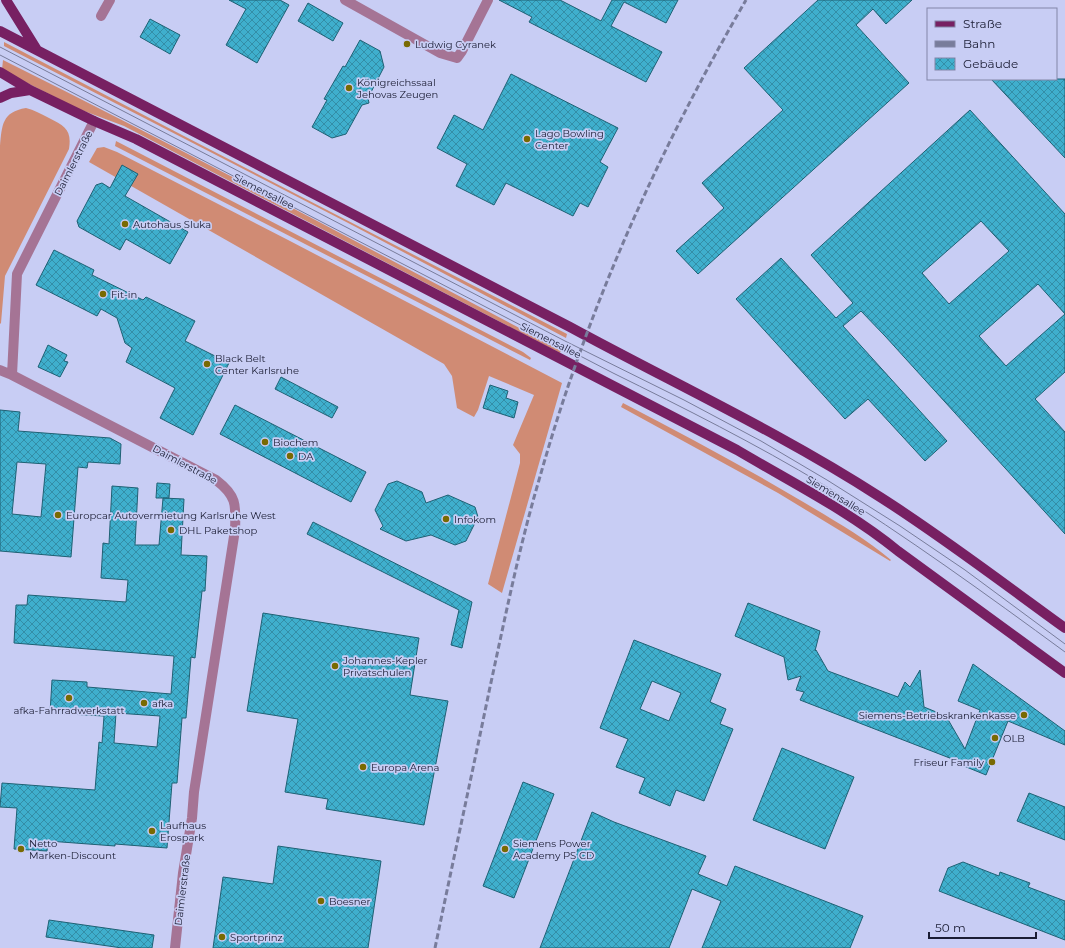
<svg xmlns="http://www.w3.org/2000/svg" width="1065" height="948" font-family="Montserrat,sans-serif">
<defs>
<pattern id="building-cross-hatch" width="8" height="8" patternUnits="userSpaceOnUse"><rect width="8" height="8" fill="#3fafcd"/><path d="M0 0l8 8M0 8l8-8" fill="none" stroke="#348ea7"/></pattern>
</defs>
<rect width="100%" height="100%" fill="#c8cdf4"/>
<!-- grass -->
<path fill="#d08b74" d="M4,42L182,135L567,334L566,338L352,225L4,46Z
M3,60C190,153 376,252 561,350L560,353L124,126L76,108L2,70Z
M26,108C34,110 41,114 49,118C65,126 72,130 69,149L5,276L1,323L0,324V146C2,125 2,112 26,108Z
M116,141L523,352L531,358L530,360L115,146Z
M104,147L117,152L290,241L562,383L502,593L488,584L520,463V454L513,445L534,395L489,376L478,410L474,417L457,408L452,376L444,364L89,162L97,148Z
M623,403C684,435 745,467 805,503C835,521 865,538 891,560L890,561L778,493L621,407Z"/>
<!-- building -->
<path fill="url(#building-cross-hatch)" stroke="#1e6174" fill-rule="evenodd" d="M229,0H280L289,5L257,63L226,45L246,9Z
M499,0H560L601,21L612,0H678L666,23L624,2L611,26L662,52L646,82L529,22L532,17Z
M818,0H912L886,24L873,9L856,25L909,83L698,274L676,251L724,208L702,183L783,110L744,68Z
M308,3L343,23L333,41L298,21Z
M150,19L180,35L170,54L140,37Z
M360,40L380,51L384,67L368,98L369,103L362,105L346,134L332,138L312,127L327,100L324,99L343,66L345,67Z
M511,74L618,128L600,162L608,167L588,207L580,203L573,216L506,183L494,205L456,186L467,164L437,148L454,115L483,130Z
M991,79H1065V158Z
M970,110L1065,214V314L1038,284L979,336L1006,366L1065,314V372L1035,399L1065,432V534L885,336L861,311L843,326L947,441L925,461L868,399L845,419L736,299L781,258L836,318L853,303L811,255ZM981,221L1009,251L949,304L922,273Z
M122,165L138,174L125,196L188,232L170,264L126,239L120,250L79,227L77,221L96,185L102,183L110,188Z
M54,250L94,270L92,275L143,300L146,297L195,321L185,341L229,363L193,435L160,418L175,388L126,362L132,348L125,343L117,318L101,309L97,316L36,285Z
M48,345L67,355L64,361L68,362L60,377L38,367Z
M281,377L338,407L332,418L275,389Z
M490,385L508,391L506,398L518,402L514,418L483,408Z
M235,405L366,472L351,502L220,434Z
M0,410L20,412L18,431L110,438L121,444L120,464L88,462L87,468L78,467L71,557L0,551ZM17,462L46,464L41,517L12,514Z
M397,481L422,492L426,503L448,495L475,507L478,517L466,541L455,545L431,535L406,541L380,529L383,526L375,510L388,484Z
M157,483L170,484L169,498H156Z
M112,486L138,488L135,545H159L163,498L184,499L181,555L207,556L205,591H202L195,658L191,657L186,718H182L177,783H172L167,848L115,844V846L48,841L47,851L14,849L17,808L0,807L2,783L95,790L99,742L102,743L104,716L50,713L52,680L87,682V687L171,694L174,656L14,643L16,605H27L28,595L126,602L128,580L101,578L103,543L109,544ZM116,713L160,716L157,747L114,743Z
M313,522L472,602L462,648L451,645L459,610L307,534Z
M748,603L820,631L815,651L816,650L828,671L898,697L905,682L910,687L920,670L924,707L946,716L965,749L980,710L958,701L973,664L1065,731V745L1008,721L986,775L959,764L960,762L800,700L804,692L796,690L801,676L788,680L784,657L735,636Z
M263,613L419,638L410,695L448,701L424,825L326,809L328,799L285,792L298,719L247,711Z
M634,640L721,674L710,702L726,709L720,724L733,729L704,801L676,790L670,806L639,793L645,778L616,767L628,739L600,728ZM652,681L681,693L669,721L640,709Z
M782,748L854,777L825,849L753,820Z
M523,782L554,794L514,898L483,886Z
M1029,793L1065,807V840L1017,821Z
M592,812L614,822L706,856L698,874L727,886L735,866L863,916L850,948H702L721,901L692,889L669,948H540Z
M278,846L381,861L368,948H213L223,877L273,884Z
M963,862L999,876L1000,872L1030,883L1028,887L1065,901V940L939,891L948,868Z
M49,920L154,935L152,948H122L46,937Z"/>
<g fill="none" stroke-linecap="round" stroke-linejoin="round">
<!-- minor -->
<path stroke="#a57495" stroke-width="10" d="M345,0L440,53L457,58L462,51L488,0
M101,16L110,0
M94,121L17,274L12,375L216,480C237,496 236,505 235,530L194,792L192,818L183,873L175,948
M0,370L12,375"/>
<!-- major -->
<path stroke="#772062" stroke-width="10" d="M6,0L37,50
M0,31L570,327C673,383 781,433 880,497C943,537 1004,584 1065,628
M0,72L30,90L94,121L136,139L737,450C791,482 849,511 898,551L1065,673
M0,98L11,93L30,90"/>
<!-- tram -->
<path stroke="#787c9b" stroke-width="1" d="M0,47L565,341L684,400L761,441L827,480L900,526L965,570L1065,644
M0,55L613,373C684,408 756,444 824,485C907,537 986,594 1065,652"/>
<!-- rail -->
<path stroke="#787c9b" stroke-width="3" stroke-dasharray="6 3" stroke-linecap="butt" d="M435,948C453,861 472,774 490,687C505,618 519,548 539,480C549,445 560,409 572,375C617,244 677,119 746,0"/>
</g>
<!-- markers -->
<g fill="#796a02" stroke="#c8cdf4" stroke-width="1.5">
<circle cx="407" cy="44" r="4"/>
<circle cx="349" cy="88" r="4"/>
<circle cx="527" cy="139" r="4"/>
<circle cx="125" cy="224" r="4"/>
<circle cx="103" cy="294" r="4"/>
<circle cx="207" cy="364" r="4"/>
<circle cx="265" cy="442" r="4"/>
<circle cx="290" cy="456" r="4"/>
<circle cx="58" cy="515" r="4"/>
<circle cx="446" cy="519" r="4"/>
<circle cx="171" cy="530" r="4"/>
<circle cx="335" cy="666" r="4"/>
<circle cx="69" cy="698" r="4"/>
<circle cx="144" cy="703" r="4"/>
<circle cx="1024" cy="715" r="4"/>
<circle cx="995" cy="738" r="4"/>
<circle cx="992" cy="762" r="4"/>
<circle cx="363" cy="767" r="4"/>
<circle cx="152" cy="831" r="4"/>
<circle cx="21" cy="849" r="4"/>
<circle cx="505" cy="849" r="4"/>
<circle cx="321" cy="901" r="4"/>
<circle cx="222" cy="937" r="4"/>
</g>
<g text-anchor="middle" stroke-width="3.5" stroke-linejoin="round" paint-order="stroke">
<!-- poi labels -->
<g font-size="10" fill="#1a1c33" stroke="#c8cdf4" text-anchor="start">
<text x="415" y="48">Ludwig Cyranek</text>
<text x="357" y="86">Königreichssaal<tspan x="357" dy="12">Jehovas Zeugen</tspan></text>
<text x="535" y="137">Lago Bowling<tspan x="535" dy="12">Center</tspan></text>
<text x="133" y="228">Autohaus Sluka</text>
<text x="111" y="298">Fit-in</text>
<text x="215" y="362">Black Belt<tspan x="215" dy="12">Center Karlsruhe</tspan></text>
<text x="273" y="446">Biochem</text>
<text x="298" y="460">DA</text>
<text x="66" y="519">Europcar Autovermietung Karlsruhe West</text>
<text x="454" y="523">Infokom</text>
<text x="179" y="534">DHL Paketshop</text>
<text x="343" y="664">Johannes-Kepler<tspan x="343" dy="12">Privatschulen</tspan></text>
<text x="152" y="707">afka</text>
<text x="69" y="714" text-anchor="middle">afka-Fahrradwerkstatt</text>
<text x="1016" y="719" text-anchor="end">Siemens-Betriebskrankenkasse</text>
<text x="1003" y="742">OLB</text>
<text x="984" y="766" text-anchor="end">Friseur Family</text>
<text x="371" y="771">Europa Arena</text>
<text x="160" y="829">Laufhaus<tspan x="160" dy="12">Erospark</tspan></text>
<text x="29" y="847">Netto<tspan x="29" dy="12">Marken-Discount</tspan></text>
<text x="513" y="847">Siemens Power<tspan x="513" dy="12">Academy PS CD</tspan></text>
<text x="329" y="905">Boesner</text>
<text x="230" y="941">Sportprinz</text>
</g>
<!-- street labels -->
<g font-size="10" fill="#1a1c33" stroke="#c8cdf4">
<text transform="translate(73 163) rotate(-63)" y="4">Daimlerstraße</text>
<text transform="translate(264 191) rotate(27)" y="4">Siemensallee</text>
<text transform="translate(551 340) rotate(27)" y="4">Siemensallee</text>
<text transform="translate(185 464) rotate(28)" y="4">Daimlerstraße</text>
<text transform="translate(836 495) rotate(31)" y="4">Siemensallee</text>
<text transform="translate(182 890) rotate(-83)" y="4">Daimlerstraße</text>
</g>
</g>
<!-- legend -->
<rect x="927" y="8" width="130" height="72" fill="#c8cdf4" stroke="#8286a7"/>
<rect x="935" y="21" width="20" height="6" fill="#772062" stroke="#8286a7"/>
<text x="963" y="28" font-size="12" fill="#1a1c33">Straße</text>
<rect x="935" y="41" width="20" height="6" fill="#787c9b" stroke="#8286a7"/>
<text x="963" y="48" font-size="12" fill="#1a1c33">Bahn</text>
<rect x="935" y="58" width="20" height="12" fill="url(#building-cross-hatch)" stroke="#8286a7"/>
<text x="963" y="68" font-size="12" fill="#1a1c33">Gebäude</text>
<!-- scale -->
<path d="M929 932v6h107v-6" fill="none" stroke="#1a1c33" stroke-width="2"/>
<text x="935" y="932" font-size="12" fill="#1a1c33" stroke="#c8cdf4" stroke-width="3" paint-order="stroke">50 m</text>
</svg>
